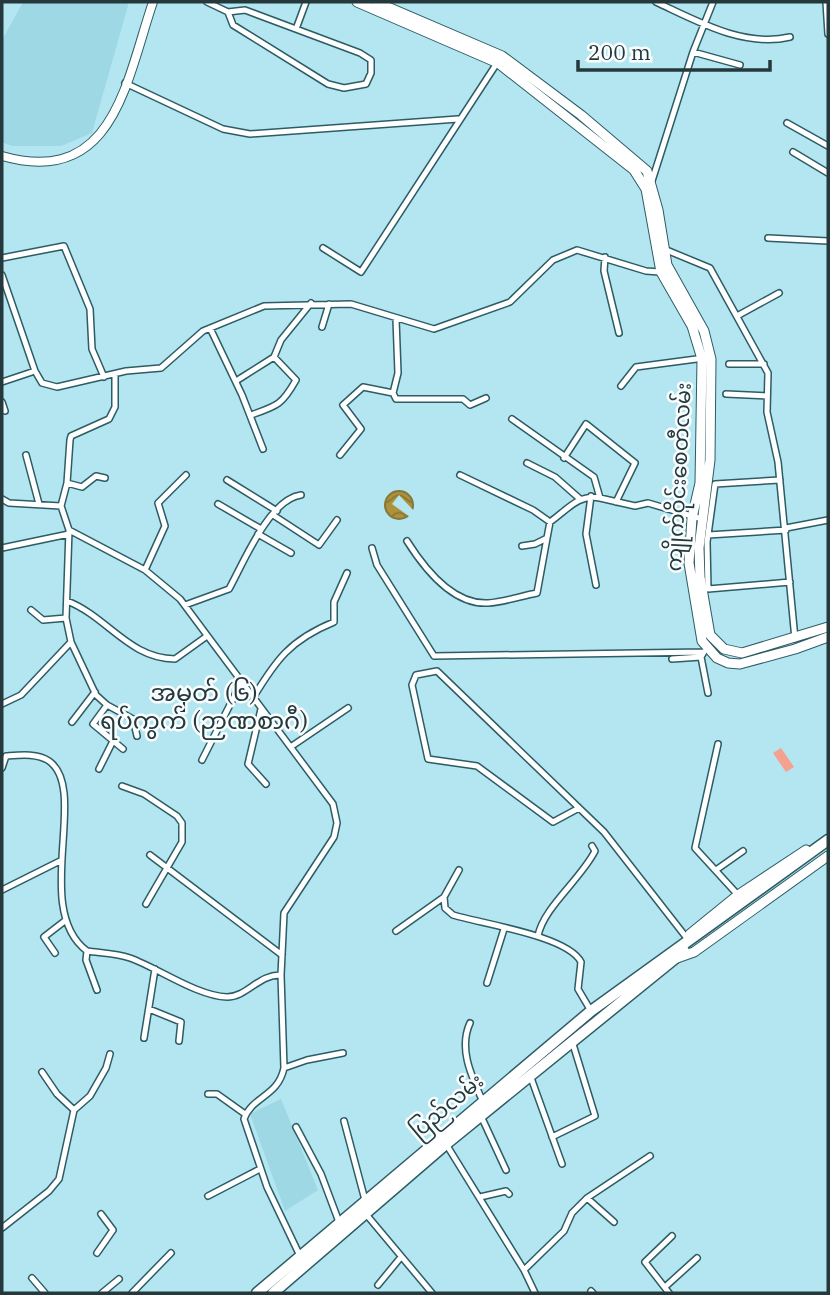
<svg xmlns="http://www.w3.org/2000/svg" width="830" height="1295" font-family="'IBM Plex Serif','Noto Sans Myanmar',serif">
<defs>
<pattern id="water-waves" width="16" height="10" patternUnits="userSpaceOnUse" patternTransform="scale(1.75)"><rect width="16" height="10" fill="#ad913b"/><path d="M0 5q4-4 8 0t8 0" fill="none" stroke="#8d7733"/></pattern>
</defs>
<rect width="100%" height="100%" fill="#b3e6f0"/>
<!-- built -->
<path fill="#9ed8e4" d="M23,2H129L92,133L61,146H12L2,142V40Z
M281,1099L318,1190L285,1211L250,1114Z"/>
<!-- grass -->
<path fill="#f6a090" d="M781,748L794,767L786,772L773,753Z"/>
<!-- water -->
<path fill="url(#water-waves)" stroke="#84773c" stroke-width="2" d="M385 505a14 14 0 1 1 28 0a14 14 0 1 1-28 0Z"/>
<!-- pier -->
<path fill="#b3e6f0" d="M399,495L415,512L410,517L392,504Z"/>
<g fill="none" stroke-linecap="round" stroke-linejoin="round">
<!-- street casing -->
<g stroke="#2d5c65" stroke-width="8">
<path id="street" d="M207,2L228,12L245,10L360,53L371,60V73L366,84L344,88L328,84L233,25L228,12
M656,2C697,21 744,48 790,37
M826,2L828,34
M296,29L306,2
M693,52L740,65
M125,83L223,129L250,134L458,119
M787,123L828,146
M793,152L828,173
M651,184L693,52L713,2
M768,238L828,241
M323,248L361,272L499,60
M664,249L710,268L768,373L767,412L778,462L795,639
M605,257L604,271L619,333
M2,258L64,246L90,309L92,349L104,377
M2,275L35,371
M737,316L779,293
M396,319L398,373L393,393L396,399H463L470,405L486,398
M322,327L329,304
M210,328L242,395L263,449
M729,364H764
M115,374V407L109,419L71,436L70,440L67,483L61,506L69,530L66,618L71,642L96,695L107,705L133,719L137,736
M236,381L274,357L281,340L311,303
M2,382L35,371L42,383L57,387L126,371L161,368L203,331L264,306L351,304L434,329L510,302L553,260L577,250L646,271L660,272
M621,386L636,367L704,358
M726,394L767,396
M2,402L5,411
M251,415C277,406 282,405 296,380L274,357
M512,419L594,477L600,498L635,506L648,503L702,519
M26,455L39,504
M340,455L361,429L343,405L363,387L393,393
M564,458L586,424L635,463L616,502
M527,463L555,477L580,499
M460,475L533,510L550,522C566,511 579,493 600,498
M227,480L277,511
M780,480L715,484L707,542L708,589L790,582
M67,483L82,487L96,476L105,478
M591,496L586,534L596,585
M2,499L9,503L61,506
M218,504L261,529
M273,515L319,545L337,520
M786,528L828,520
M69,530L145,570L180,599L333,804L337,823L334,837L284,913L281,975L284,1068C278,1097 252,1096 244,1119L267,1187L301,1258
M258,534L291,553
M708,535L786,530
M407,541C424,568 453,605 488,603C504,602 521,596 537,593L547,538
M522,546L535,544L547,538L550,522
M2,548L69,534
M372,548L377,565L434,656L704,652
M145,570L165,526L158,503L186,475
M67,601C108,617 128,658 175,659L207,636
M185,605L229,589C243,564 269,499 301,495
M31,610L43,620L66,618
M701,657L708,693
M672,659L701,657L704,652
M253,698C276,660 290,640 334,622V602L347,573
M2,704L21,695L71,642
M107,705L93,724L123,749
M261,709L248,764L266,784
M72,722L95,692
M718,744L695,848L738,895
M292,746L348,708
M202,760L241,683
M2,768L6,756C20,755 37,753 49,761C90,790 31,909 87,951C101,953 116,953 130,958C158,968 197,996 227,997C247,997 259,974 281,975
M99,769L112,743
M122,786L144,794L177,816L182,823V842L146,904
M579,808L553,822L477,766L428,759L412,685L416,675L437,671L604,832L686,937
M150,855L282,955
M459,870L444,897L445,908L453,915C483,924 568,936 581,962L578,989L591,1011
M716,870L743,851
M2,890L60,861
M396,931L444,897
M538,936C543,908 581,879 595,851L592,846
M87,951L86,960L97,990
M55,953L44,937L66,920
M487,983L504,929
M149,1009L181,1022L179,1041
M470,1023C458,1049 472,1077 483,1102
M144,1038L155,969
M284,1068L307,1060L343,1053
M42,1072L57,1094L74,1110
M530,1075L562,1164
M208,1094H217L245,1114
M481,1116L506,1170
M344,1121L365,1200
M296,1127L321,1174L339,1222
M552,1137L595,1116L572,1041
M446,1144L524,1270L535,1293
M208,1196L260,1169
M480,1197L506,1191L509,1194
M587,1198L614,1222
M365,1213L432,1293
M2,1228L49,1191L59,1179L74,1110L90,1096L106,1068L110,1054
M97,1253L113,1230L101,1214
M524,1270L564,1231L572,1213L587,1198L650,1156
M32,1278L45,1293
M378,1285L401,1257
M665,1287L697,1258
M591,1291L593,1293
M102,1293L119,1279
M132,1293L171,1253
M669,1293L645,1262L672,1236"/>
</g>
<!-- secondary casing -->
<g stroke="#2d5c65" stroke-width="10">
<path id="secondary" d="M2,156C114,188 126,81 153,2"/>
</g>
<!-- primary casing -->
<g stroke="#2d5c65" stroke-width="11">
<path id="primary" d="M357,2L498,63L634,170L646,189L661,272L692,326L702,359L700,483L692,518L689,563L702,641L717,658L728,663L740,664L795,649L828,637
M376,2L502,56L581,115L647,171L658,210L667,265L704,331L711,359L710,460L699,548L700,577L710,635L724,649L742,653L828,627
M690,934L738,895L806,850
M677,958L694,952L828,856"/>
</g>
<!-- highway casing -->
<g stroke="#2d5c65" stroke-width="13">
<path id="highway" d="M257,1293L591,1011L828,840
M273,1293L446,1144L684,951"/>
</g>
<!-- street -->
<use href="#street" stroke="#fff" stroke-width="5"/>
<!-- secondary -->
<use href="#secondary" stroke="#fff" stroke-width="8"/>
<!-- primary -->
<use href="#primary" stroke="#fff" stroke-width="9"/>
<!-- highway -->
<use href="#highway" stroke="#fff" stroke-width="10"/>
</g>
<g text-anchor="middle" stroke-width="5" stroke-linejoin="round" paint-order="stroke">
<!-- street labels -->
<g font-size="21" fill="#25393d" stroke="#f9fdfe">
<text transform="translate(679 477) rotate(-87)" y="7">ကျိုက်ဝိုင်းစေတီလမ်း</text>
<text transform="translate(447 1106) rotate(-40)" y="7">ပြည်လမ်း</text>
</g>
<!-- quarter labels -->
<g font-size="24" fill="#25393d" stroke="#f9fdfe">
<text x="204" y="701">အမှတ် (၆)<tspan x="204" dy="28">ရပ်ကွက် (ဉာဏစာဂီ)</tspan></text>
</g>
</g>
<!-- border -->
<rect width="830" height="1295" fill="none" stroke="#25393d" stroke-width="7"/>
<!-- scale -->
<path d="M578 60v10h192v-10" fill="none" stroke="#25393d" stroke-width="3.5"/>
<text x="588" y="60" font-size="21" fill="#25393d" stroke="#f9fdfe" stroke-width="5" paint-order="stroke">200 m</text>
</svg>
